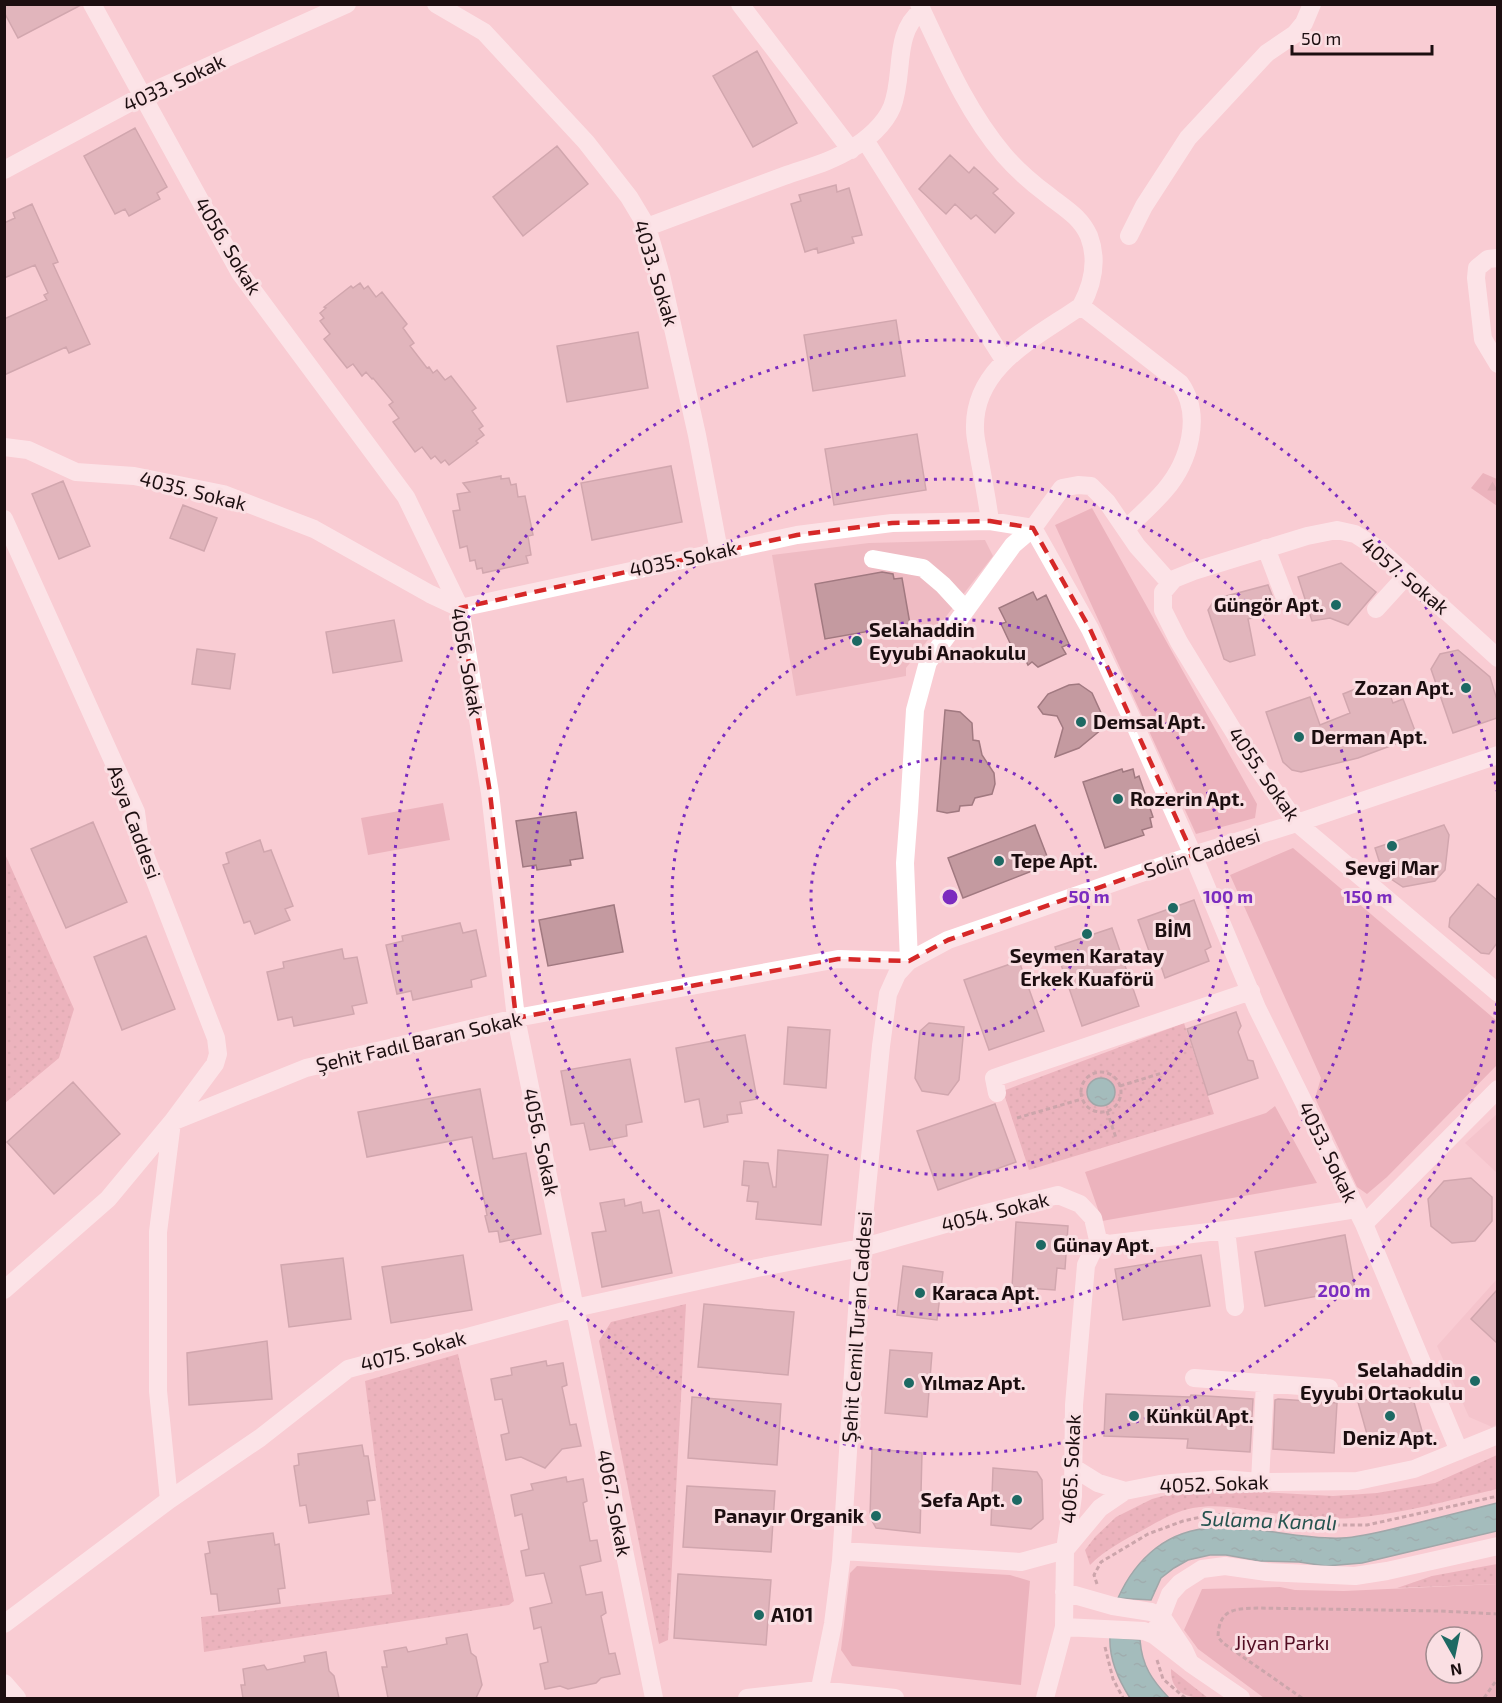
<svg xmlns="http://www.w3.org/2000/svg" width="1502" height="1703" font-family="'Exo 2',sans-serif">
<defs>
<pattern id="grass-dots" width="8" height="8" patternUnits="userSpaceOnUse" patternTransform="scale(1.5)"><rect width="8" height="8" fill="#dc96a2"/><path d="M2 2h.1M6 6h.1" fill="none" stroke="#bc808a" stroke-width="1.8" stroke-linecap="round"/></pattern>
<pattern id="forest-firs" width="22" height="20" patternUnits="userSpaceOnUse" patternTransform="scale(1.5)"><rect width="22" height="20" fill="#dc96a2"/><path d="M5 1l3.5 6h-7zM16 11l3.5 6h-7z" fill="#bc808a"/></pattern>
<pattern id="water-ripples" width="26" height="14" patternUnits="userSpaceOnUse" patternTransform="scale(1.5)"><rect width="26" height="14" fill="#3da8a0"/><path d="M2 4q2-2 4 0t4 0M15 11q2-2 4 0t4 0" fill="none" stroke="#328781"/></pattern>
</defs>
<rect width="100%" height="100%" fill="#f9ccd3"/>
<!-- built -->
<path fill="#efbbc3" d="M985,540L993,556L906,668V676L796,696L772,555L869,543Z
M1497,1114V1173L1465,1143Z
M1497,1279V1424L1492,1427L1469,1417L1437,1346Z"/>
<!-- grass -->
<path fill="url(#grass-dots)" d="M5,854L74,1009L59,1058L5,1103Z
M1184,1023L1214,1114L1029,1170L1003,1091Z
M686,1304L668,1640L659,1644L599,1341L611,1322Z
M458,1354L514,1601L509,1605L204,1652L201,1617L392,1594L365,1381Z
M1497,1455V1489C1450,1500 1402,1514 1353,1518C1326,1520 1298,1516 1271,1513C1245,1510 1220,1503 1193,1508C1176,1511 1159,1521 1143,1530C1124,1540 1105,1550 1090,1565L1085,1550L1095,1537L1116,1517L1152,1499L1192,1488L1333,1496L1377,1493L1435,1483Z
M1497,1564V1584L1397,1588L1432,1576Z
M1171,1669L1208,1698C1189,1699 1170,1693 1171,1669Z"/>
<!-- forest -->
<path fill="url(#forest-firs)" d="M1483,473L1497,479V506L1471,488Z"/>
<!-- park -->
<path fill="#dc96a2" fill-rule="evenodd" d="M1092,508L1257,804L1255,818L1196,834L1055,525Z
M443,803L450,840L368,855L361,818Z
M1293,848L1497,1021V1065L1387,1177L1367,1194L1357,1187L1315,1098L1321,1078L1230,875Z
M1275,1106L1317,1183L1102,1221L1085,1172L1266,1113Z
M857,1566L1010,1575L1030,1581L1021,1685L852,1666L841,1650L850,1573Z
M1497,1584V1698H1264L1198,1649L1184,1630L1202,1589L1280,1587L1295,1590L1344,1591ZM1436,1637H1472V1673H1436Z"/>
<!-- water -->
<path fill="url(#water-ripples)" stroke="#337a75" stroke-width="1.5" d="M1087 1092a14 14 0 1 1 28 0a14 14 0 1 1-28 0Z
M1497,1503V1531L1362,1563L1326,1566L1299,1562L1260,1561L1226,1555H1210L1188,1560L1174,1568L1161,1578L1151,1600L1118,1598C1127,1578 1138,1562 1156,1548C1210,1506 1280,1541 1342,1538C1364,1537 1387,1530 1409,1525C1438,1518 1468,1510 1497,1503Z
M1110,1637L1140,1640C1142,1666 1152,1680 1169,1698H1130C1119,1681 1109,1658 1110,1637Z"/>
<!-- building -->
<path fill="#c49aa0" stroke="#a17980" stroke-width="1.5" d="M4,4H81V5L18,38L4,12Z
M757,51L797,123L753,147L713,76Z
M135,128L167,187L157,193L160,199L129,216L125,209L115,214L84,156Z
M557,146L588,184L523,236L493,197Z
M950,155L969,173L974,167L998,189L993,193L1014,213L995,233L976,215L971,219L955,204L946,214L919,189Z
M836,185L837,192L849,188L862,235L852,237L854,243L818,253L817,248L805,252L791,204L801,201L799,195Z
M32,204L58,262L53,264L90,344L69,353L66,347L4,375V319L47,300L44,295L48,293L35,265L4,278V223L15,218L13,213Z
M360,283L364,289L368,286L376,297L382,292L407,324L403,328L414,343L410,346L427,368L429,367L433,373L437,370L445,380L451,376L476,408L472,411L483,426L479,429L484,435L476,441L478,443L449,465L445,460L441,463L435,456L431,459L422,447L415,452L393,422L399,418L389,405L393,402L373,378L372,379L366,372L362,376L353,364L347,368L324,339L330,334L320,321L324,318L320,313L326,308L324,307L351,286L353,288Z
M896,320L905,376L813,391L804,335Z
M638,332L648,388L567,402L557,346Z
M917,434L926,490L834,505L825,449Z
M671,466L682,522L592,540L581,483Z
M501,476V479L509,478L511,485L516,484L518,497L525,496L533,535L528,536L531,555L526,556L528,563L483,573L482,568L477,569L475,560L470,561L467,546L460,548L453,511L460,510L457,494L470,492L463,483Z
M63,481L90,546L59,559L32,494Z
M183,505L217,518L204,551L170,538Z
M1341,563L1376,592L1348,625L1330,618L1312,621L1298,577Z
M882,572L893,574L894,579L902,578L910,624L825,639L815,584Z
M1268,585L1278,611L1248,619L1255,655L1230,662L1224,659L1208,610L1215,599Z
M1033,592L1037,600L1046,595L1069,644L1062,647L1066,654L1038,667L1032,662L1028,665L1025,659L1019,662L1001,624L1006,622L999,608Z
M394,620L402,661L333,673L326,632Z
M197,649L235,654L230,689L192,684Z
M1458,650L1490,677L1497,700V718L1453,733L1431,669L1440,654Z
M1079,684L1092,693L1102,715V729L1079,748L1055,757L1063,728L1057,716L1043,714L1038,707L1048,694L1069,685Z
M1365,685L1368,692L1386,685L1393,703L1403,699L1417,736L1358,758L1301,772L1292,770L1283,762L1266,712L1310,697L1320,725L1350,713L1343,694Z
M945,710L960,712L972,723L973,740L979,741L982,755L994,773L995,784L992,794L975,798L972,805L960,806L959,811L947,813L937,811Z
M1122,769L1123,772L1133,769L1135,778L1139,776L1153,817L1150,818L1152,827L1142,830L1144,835L1105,848L1083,782Z
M576,812L583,858L570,860L571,865L537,870L536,865L523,867L516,821Z
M93,822L127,902L66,928L31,849Z
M1035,825L1050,864L963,898L948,858Z
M1444,825L1449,835L1445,870L1435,881L1403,887L1388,877L1381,867L1375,848Z
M260,840L264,852L271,850L293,906L285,909L290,920L255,934L250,921L244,923L223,865L229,863L226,853Z
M1478,884L1497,900V943L1489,954L1481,953L1449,927L1450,918Z
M1194,900L1211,947L1205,950L1209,961L1165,978L1160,963L1154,965L1138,920Z
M614,905L623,952L548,966L539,920Z
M460,923L463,933L476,930L486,976L471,980L472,987L413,1000L411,991L397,994L386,945L403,941L402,936Z
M1112,928L1139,1006L1082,1026L1055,947Z
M146,936L175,1009L122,1030L94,957Z
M342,949L344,959L357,957L367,1003L352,1006L354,1014L294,1026L292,1017L278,1020L267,972L284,968L283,962Z
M1019,961L1044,1031L989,1050L964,980Z
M1236,1012L1241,1026L1238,1032L1248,1060L1253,1061L1258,1078L1208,1095L1187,1029Z
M929,1023L964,1027L959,1080L948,1095L922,1091L915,1078L920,1031Z
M788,1027L830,1030L826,1088L784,1084Z
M745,1035L757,1099L740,1102L742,1113L727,1115L728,1122L704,1127L699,1099L685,1102L676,1048Z
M630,1059L642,1122L626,1125L627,1136L612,1139L613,1146L590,1150L584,1123L571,1125L561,1071Z
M73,1082L120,1134L54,1194L7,1142Z
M480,1089L493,1159L526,1153L541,1234L500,1242L498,1231L489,1232L485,1216L487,1215L472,1137L367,1157L358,1112Z
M995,1104L1016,1162L938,1190L917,1131Z
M778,1150L828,1155L821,1225L756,1219L758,1202L747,1201L749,1186L742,1185L744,1161L768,1163L773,1187H776Z
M1471,1178L1492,1197V1221L1475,1241L1452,1243L1431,1226L1428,1199L1444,1181Z
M624,1199L625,1206L641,1202L643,1213L659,1210L672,1273L602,1287L592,1233L606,1231L600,1203Z
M1016,1222L1068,1226L1065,1269L1057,1268L1055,1290L1012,1287Z
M1345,1235L1355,1289L1265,1306L1255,1252Z
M463,1255L472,1310L391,1323L382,1267Z
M1201,1255L1210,1306L1123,1320L1115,1269Z
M343,1258L351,1319L289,1327L281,1265Z
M903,1266L943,1272L937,1320L897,1315Z
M1497,1290V1343L1471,1319Z
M704,1304L794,1312L788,1375L698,1367Z
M267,1341L272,1399L189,1405L187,1353Z
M890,1350L932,1353L927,1417L885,1413Z
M546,1361L547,1366L563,1363L567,1385L562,1387L570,1425L576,1424L581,1446L562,1449L545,1468L521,1457L506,1460L501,1435L509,1433L502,1399L495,1400L491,1379L512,1375L511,1368Z
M1410,1388L1422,1431L1370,1445L1358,1402Z
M1106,1394L1190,1397L1191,1395L1253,1399L1250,1452L1187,1448L1188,1439L1104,1436Z
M692,1397L781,1404L777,1465L688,1458Z
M1278,1399L1337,1403L1334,1453L1273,1449L1275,1400Z
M362,1445L364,1456H368L375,1500L367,1501L369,1514L309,1523L306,1505L300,1506L294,1466L299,1465L298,1454Z
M872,1449L922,1453L920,1533L876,1528L870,1517Z
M993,1468L1037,1472L1042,1480L1043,1519L1031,1529L991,1525Z
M566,1477L567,1482L583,1479L587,1501L583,1503L590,1541L597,1540L601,1561L580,1566L586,1595L602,1592L606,1613L601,1616L609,1654L615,1653L620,1674L601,1678L596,1683L568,1689L560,1686L545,1689L540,1664L548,1662L541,1627L534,1629L530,1608L552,1603L544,1573L526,1576L521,1551L529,1549L522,1514L515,1516L511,1495L533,1490L531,1484Z
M687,1486L775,1491L771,1552L683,1547Z
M273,1533L275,1545L279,1544L285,1588L278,1589L280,1603L219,1611L217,1594H211L205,1554L210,1553L208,1542Z
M678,1574L771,1580L766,1645L674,1638Z
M467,1634L471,1653L476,1657L482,1685L476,1698H388L382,1667H387L384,1651L406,1647L408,1652L447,1644L446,1638Z
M326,1652L329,1671L334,1676L339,1698H243L241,1685H245L243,1669L264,1665L267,1670L305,1662L304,1656Z"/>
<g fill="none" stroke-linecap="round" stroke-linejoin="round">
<!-- path -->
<path stroke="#95767b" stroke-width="3" stroke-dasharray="4.5 3" stroke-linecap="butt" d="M1081 1092a20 20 0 1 1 40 0a20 20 0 1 1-40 0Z
M1120,1086L1162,1073
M1107,1111L1116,1138
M1017,1118L1082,1099
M1097,1584L1094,1575L1101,1562L1148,1534L1183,1521L1210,1515L1233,1514L1281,1522L1320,1525H1367L1498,1496
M1105,1647L1113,1679L1123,1698
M1157,1660L1163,1679L1185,1698
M1302,1698L1223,1643L1218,1637C1219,1608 1235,1609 1258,1608L1439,1611L1498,1614
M1484,1698L1498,1678"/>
<!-- minor -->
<path stroke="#fff" stroke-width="18" d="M92,4L240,273L406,497L460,608L490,793L516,1018L654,1698
M436,4L484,32L586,142L629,197L647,227L661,275L697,435L719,551
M740,4L851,150
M919,4C944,57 966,110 1004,155C1017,170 1032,183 1048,195C1064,208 1080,216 1089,236C1098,260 1093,284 1081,306C1037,337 973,366 975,429C975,439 978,448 979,457C983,478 987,499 990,521
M865,140L1004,360
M4,170L142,96L347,4
M647,227C692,210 738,193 784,176C806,168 831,162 851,149C867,140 885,124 892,107C905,74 892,34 922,10
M1129,236L1144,206L1188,138L1267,53L1295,34L1304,23L1312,4
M1498,258L1488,259L1477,268L1476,278L1483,339L1498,364
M1081,306L1180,383C1203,415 1189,462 1165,490C1153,504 1139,516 1126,529
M4,447L28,450L76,472L134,476L223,494L314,529L430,594L460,608L797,535L892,523L990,521L1033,528L1090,629L1133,721L1193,855L1257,1008L1364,1224L1459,1451
M4,519L136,812L140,842L216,1038L218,1054L215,1064L172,1122L158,1232V1391L169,1500
M1266,548L1285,598
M873,559L923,568L943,585L966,610
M1376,609L1407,575
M1498,658L1377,548L1355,534L1337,530L1307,536L1194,571L1174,579L1163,592V610L1179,642L1245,750L1297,823L1498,993
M909,961L905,863L909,811L915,710L928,662L1013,545L1033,528L1062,488L1078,485L1091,486L1107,502L1137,546L1170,583
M997,1093L994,1078L1251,991
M1364,1224L1498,1089
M1226,1230L1235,1307
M4,1290L108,1199L172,1122L306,1068L516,1018L838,959L909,961
M1194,1378L1329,1388
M1074,1468L1098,1483L1125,1491
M1260,1482L1265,1383
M842,1551L1021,1562L1065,1550L1100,1508L1125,1491L1160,1484L1223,1479L1260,1482L1357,1481L1414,1469L1498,1435
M1064,1592L1113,1606L1151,1612L1162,1617L1184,1650L1190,1663L1154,1635L1144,1631L1064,1627
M4,1624L169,1500L260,1438L348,1369L575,1308L757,1268L861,1248L959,1220L1058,1195L1080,1204L1093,1218L1098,1240L1108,1244L1226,1230L1356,1209
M1154,1635L1170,1594L1180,1583L1202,1569L1225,1566L1267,1572L1355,1576L1387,1571L1498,1546
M1190,1663L1241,1698
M4,1683L17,1698
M747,1698L819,1690L895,1698
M818,1698L833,1624L841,1561L861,1248L881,1046L888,994L897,974L909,961L948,940L1193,855L1297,823L1498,755
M1045,1698L1064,1627L1065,1550L1073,1496L1074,1405L1086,1265L1098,1240"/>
</g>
<!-- marked area -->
<path d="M0 0H1502V1703H0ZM990,521L1033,528L1090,629L1193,855L948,940L909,961L838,959L516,1018L490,793L460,608L797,535L892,523Z" fill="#f9ccd3" fill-opacity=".55" fill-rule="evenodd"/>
<path fill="none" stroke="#d62828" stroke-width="4.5" stroke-dasharray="12 8" stroke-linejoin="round" d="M990,521L1033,528L1090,629L1193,855L948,940L909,961L838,959L516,1018L490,793L460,608L797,535L892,523Z"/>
<!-- distance rings -->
<g fill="none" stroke="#7b2cbf" stroke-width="3" stroke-dasharray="3 6">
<circle cx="950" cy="897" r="139"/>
<circle cx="950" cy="897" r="278"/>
<circle cx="950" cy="897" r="418"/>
<path d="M1497 1003A557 557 0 1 1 1497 791"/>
</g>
<!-- markers -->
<g fill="#1d6963" stroke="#fadfe3" stroke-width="2">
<circle cx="1336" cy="605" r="6"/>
<circle cx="857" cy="641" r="6"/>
<circle cx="1466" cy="688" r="6"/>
<circle cx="1081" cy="722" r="6"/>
<circle cx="1299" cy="737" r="6"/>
<circle cx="1118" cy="799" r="6"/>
<circle cx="1392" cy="846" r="6"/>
<circle cx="999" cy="861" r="6"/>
<circle cx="1173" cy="908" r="6"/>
<circle cx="1087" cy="934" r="6"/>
<circle cx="1041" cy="1245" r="6"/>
<circle cx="920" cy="1293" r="6"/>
<circle cx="1475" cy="1381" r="6"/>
<circle cx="909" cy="1383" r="6"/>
<circle cx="1134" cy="1416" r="6"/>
<circle cx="1390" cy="1416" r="6"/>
<circle cx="1017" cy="1500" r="6"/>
<circle cx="876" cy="1516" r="6"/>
<circle cx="759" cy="1615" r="6"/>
</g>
<g text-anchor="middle" stroke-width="6" stroke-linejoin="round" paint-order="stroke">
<!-- street labels -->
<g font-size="20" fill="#1c0e10" stroke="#fadfe3">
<text transform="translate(174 83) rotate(-25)" y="7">4033. Sokak</text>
<text transform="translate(228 246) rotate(59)" y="7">4056. Sokak</text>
<text transform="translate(656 273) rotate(73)" y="7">4033. Sokak</text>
<text transform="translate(193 491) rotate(14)" y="7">4035. Sokak</text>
<text transform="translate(683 559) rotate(-12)" y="7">4035. Sokak</text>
<text transform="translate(1405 576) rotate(40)" y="7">4057. Sokak</text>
<text transform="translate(467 662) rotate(80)" y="7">4056. Sokak</text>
<text transform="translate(1264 774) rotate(55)" y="7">4055. Sokak</text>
<text transform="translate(134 822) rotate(70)" y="7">Asya Caddesi</text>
<text transform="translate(1202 853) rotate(-18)" y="7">Solin Caddesi</text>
<text transform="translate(419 1042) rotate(-13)" y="7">Şehit Fadıl Baran Sokak</text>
<text transform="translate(541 1142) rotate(78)" y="7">4056. Sokak</text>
<text transform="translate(1328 1152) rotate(64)" y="7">4053. Sokak</text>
<text transform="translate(995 1212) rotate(-14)" y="7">4054. Sokak</text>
<text transform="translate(857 1327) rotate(-86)" y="7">Şehit Cemil Turan Caddesi</text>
<text transform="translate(413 1351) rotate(-15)" y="7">4075. Sokak</text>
<text transform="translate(1071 1469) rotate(-87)" y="7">4065. Sokak</text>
<text transform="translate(1214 1484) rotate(-2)" y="7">4052. Sokak</text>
<text transform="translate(614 1503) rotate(79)" y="7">4067. Sokak</text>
</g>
<!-- poi labels -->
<g font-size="20" font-weight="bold" fill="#1c0e10" stroke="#fadfe3" text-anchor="start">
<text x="1324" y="612" text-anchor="end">Güngör Apt.</text>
<text x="869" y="637">Selahaddin<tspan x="869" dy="23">Eyyubi Anaokulu</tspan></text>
<text x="1454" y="695" text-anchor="end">Zozan Apt.</text>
<text x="1093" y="729">Demsal Apt.</text>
<text x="1311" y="744">Derman Apt.</text>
<text x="1130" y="806">Rozerin Apt.</text>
<text x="1011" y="868">Tepe Apt.</text>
<text x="1392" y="875" text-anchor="middle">Sevgi Mar</text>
<text x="1173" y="937" text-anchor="middle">BİM</text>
<text x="1087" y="963" text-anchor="middle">Seymen Karatay<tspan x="1087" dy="23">Erkek Kuaförü</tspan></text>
<text x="1053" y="1252">Günay Apt.</text>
<text x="932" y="1300">Karaca Apt.</text>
<text x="1463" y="1377" text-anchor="end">Selahaddin<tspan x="1463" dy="23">Eyyubi Ortaokulu</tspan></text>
<text x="921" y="1390">Yılmaz Apt.</text>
<text x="1146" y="1423">Künkül Apt.</text>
<text x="1390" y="1445" text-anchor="middle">Deniz Apt.</text>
<text x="1005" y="1507" text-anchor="end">Sefa Apt.</text>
<text x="864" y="1523" text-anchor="end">Panayır Organik</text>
<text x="771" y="1622">A101</text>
</g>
<!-- park labels -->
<g font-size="20" fill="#530d23" stroke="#fadfe3">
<text x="1282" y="1650">Jiyan Parkı</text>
</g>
<!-- water labels -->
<g font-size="21" font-style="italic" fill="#25534f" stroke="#fadfe3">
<text transform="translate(1269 1521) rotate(2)" y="7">Sulama Kanalı</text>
</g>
</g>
<circle cx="950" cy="897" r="9" fill="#7b2cbf" stroke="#fadfe3" stroke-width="3"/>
<g font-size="18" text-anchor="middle" font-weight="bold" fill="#7b2cbf" stroke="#fadfe3" stroke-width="6" stroke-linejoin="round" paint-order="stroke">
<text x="1089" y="903">50 m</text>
<text x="1228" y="903">100 m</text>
<text x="1368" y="903">150 m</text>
<text x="1344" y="1297">200 m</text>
</g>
<!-- border -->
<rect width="1502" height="1703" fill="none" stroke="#1c0e10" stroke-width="12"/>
<!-- north arrow -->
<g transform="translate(1454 1655) rotate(171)"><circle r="28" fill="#fadfe3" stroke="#a18b8f" stroke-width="1.5"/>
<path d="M0-4.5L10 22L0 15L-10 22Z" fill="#1d6963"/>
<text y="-9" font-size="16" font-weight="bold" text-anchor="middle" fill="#1c0e10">N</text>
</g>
<!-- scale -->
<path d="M1292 45v9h140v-9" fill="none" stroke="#1c0e10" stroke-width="3"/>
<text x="1301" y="45" font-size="18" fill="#1c0e10" stroke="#fadfe3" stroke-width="4.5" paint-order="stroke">50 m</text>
</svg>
